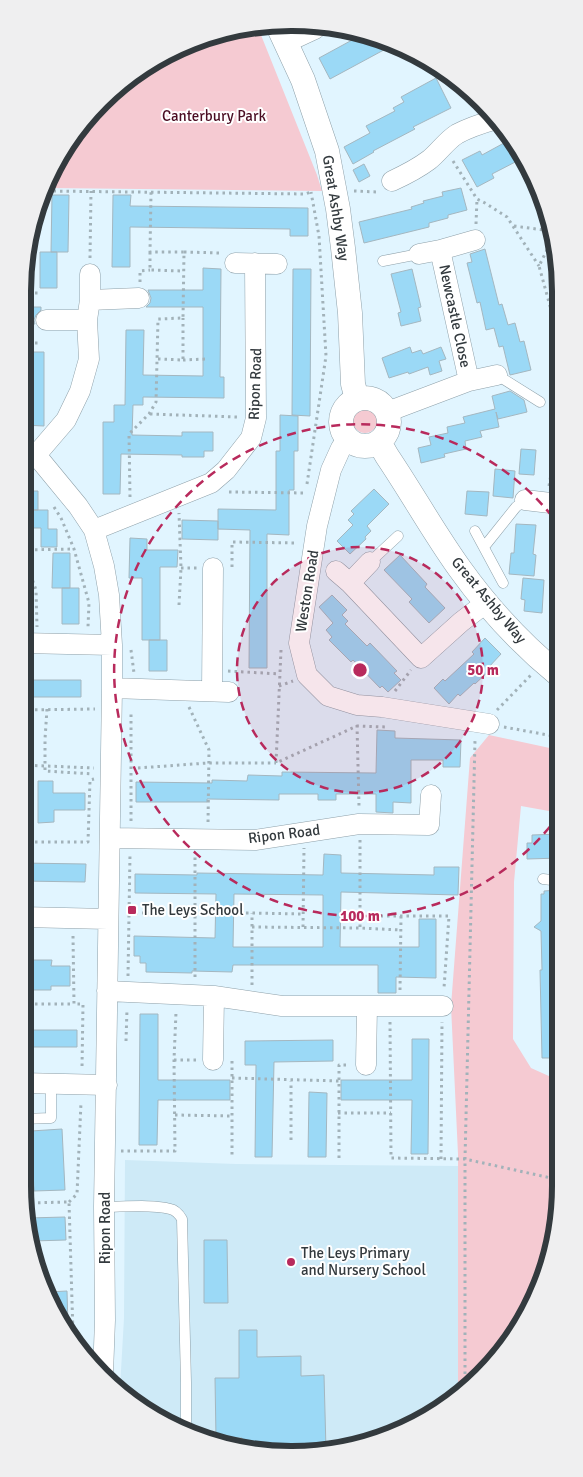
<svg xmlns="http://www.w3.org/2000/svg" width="583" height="1477" font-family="Signika,sans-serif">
<rect width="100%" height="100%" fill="#e1f5ff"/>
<!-- built -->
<path fill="#ceeaf7" d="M125,1160L236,1164L458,1166V1393L441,1409L344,1449L256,1452L157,1419L120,1388L124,1318Z"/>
<!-- green -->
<path fill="#f5cad2" d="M257,25L317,175L322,191L48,188L78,128L157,58Z
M353 421a12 12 0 1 1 24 0a12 12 0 1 1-24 0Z
M489,735L559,750L560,813L521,806L514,882L513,1039L531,1068L560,1081V1185L551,1255L505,1349L458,1393V1154L451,1006L470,758Z"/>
<!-- building -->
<path fill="#9bd9f6" stroke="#a4b7c0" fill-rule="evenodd" d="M365,33L393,45L330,79L319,58Z
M436,78L451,108L413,127L415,129L373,151L374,152L353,164L344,147L370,133L366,126L395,111L393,108L404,102L401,97Z
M504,143L506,147L513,144L523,158L492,174L494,178L477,187L462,160L480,151L482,155Z
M364,164L370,176L359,182L353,170Z
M461,188L467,210L448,215V218L429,223V227L364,243L359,222L412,209L411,207L424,203L423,201L443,196L442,192Z
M52,195H69L68,252H51Z
M113,195H131L130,206L308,208V236H290V229L130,227V267H112Z
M485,249L499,305L502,304L508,325L515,323L520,342L524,341L531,370L510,375L503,346L499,347L494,328L486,330L480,302L477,303L467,263L472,262L470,254Z
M40,252H57V288H40Z
M203,268L221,269L220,377H224V398L143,397V405H133L132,435L182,436V432H213V451H204V457H182V455L121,454L120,494H103V422H114V405H125L126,330H144L143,375L203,376V307H146L150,303L151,298L148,290H203Z
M293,269H311L310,416L292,415Z
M412,269L421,307L418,308L421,321L401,326L398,313L401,312L391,274Z
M22,307H41V310L36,315L34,320L35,324H22Z
M410,347L412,353L421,350L423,354L441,347L446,359L439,361L442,371L430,375L428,367L409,374L408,372L389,378L382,358Z
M26,352H44V426L22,425V387H26Z
M510,391L524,400L527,412L498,419L496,412L499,427L480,431L482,437L465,441L466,449L444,454L445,457L421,463L418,448L431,445L429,437L448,433L447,427L465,423L463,417L495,409L492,396Z
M280,415L298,416V451H294V490H289V535L267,534V668H249L250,530L218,529V509L276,510V451H280Z
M521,449L536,450L534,475L519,474Z
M495,469L515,471L513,498L493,496Z
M374,489L389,504L367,526L371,531L365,537L366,539L350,554L337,541L353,525L348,520L354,514L351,511Z
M22,491H38V510H22Z
M467,491L489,492L487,516L465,514Z
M30,510H48V529H57V547H41V528H30Z
M182,520L218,521V540L182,539Z
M516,524L536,525L533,554L536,555L534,576L509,574L511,553H514Z
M130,538L147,539V550H178L177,567H160V640H142V578H129Z
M53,553H70V588H52Z
M400,555L427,584L425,587L445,608L429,623L409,602L412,599L384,570Z
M523,578L544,580L542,613L524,611L525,600L521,599Z
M62,588H79V624H62Z
M332,595L347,610L342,615L348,621L345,624L367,646L370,643L397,671L394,673L401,680L388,692L382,686L380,688L353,660L351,662L329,640L332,637L326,630L333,623L319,607Z
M485,638L501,654L488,668L490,670L475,684L474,683L460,696L458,694L449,704L434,688L443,679L445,681L474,654L472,652Z
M149,640H167V671H149Z
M22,680H81V697H22Z
M377,730L395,731V738L461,740L460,767H443V760H411V803L393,802V813L376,812V794H336V800H318V794H279V800L207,799V802H136V782L212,783V780L247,781L248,775L282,776V772L376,773Z
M38,781H53V793H85V810H54V822L38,823Z
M560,834V858L527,859V843H532V835Z
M324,854L341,855V873L434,875V867H459L458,895L341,892L340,947H419V919H436V978L396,977V993H378V965H233L232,972L192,971V973L146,972V963H140V956H134V936L215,938L216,894L135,893V874L197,875V873L323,875ZM234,894L323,895V947H233Z
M22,863L86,864L85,882L22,881Z
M558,890V894H560V1058H542L540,970H542L541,931L534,927L541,921V894H544V891Z
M33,960H52L51,966H70V986H51V990H32V985H22V965L33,966Z
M140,1014H158V1080H230V1100H158L157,1145H139Z
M22,1030H77V1047H22Z
M412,1039H429L428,1154H411L412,1100H341V1080H412Z
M333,1040V1061L274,1062L272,1157H255L256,1065H245V1041Z
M309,1092L327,1093L326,1157H308Z
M62,1129L65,1190L34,1191L31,1131Z
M65,1217L66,1240L32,1241L28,1218Z
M204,1240H227L228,1303H204Z
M67,1291L68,1326L48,1292Z
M239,1330H257V1357L301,1356V1376L324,1375L326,1450L302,1451V1444L243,1446L242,1438H216L215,1378H239Z"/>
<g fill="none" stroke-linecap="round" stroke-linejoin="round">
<!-- service casing -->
<g stroke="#8ea0a9" stroke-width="11">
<path id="service" d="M383,261L419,254
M497,375L540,402
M475,531L503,583
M484,547L516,507L525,500
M370,562L398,536
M543,879L560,881
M22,1119L51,1118V1084
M104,1207C122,1207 154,1204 170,1209C176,1210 179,1214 182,1219L186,1382V1428"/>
</g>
<!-- minor casing -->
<g stroke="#8ea0a9" stroke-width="21">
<path id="minor" d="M287,42L315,29
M392,181C405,175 417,169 429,160C439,152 446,141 457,134C470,127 483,123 497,119
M419,254L440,250
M235,263L277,264
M90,300V274
M46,320H87L90,300L139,298
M469,381L440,250L475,240
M387,412L469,381L497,375
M347,439L341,448L331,470L317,526L299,643L307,675L328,696L357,705L382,707L489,724
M22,447L36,455L78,506L94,530L104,566L109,595L112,645V688L104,1207L105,1320L103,1374
M36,455L66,420L80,391L89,359L87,320
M525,500L559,504
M94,530L211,483L226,470L251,438L256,418L255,263
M336,571L350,583L421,658L461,622L487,602
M350,583L370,562
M22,643L112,645
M112,688L229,692
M212,691L213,568
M110,838L255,840L359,824L429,825L431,795
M22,917L108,919
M107,991L214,996L282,1006H443
M213,1060L214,996
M366,1065L367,1006
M22,1083L107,1085"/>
</g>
<!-- tertiary casing -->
<g stroke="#8ea0a9" stroke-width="25">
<path id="tertiary" d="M278,26L303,80L327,151L338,209L343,248L350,313L353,384L357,399
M341 422a24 24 0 1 1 48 0a24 24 0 1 1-48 0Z
M379,442L387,456C412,493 434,533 460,569C488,608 522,645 559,675"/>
</g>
<!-- path -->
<path stroke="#a2b2b9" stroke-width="3" stroke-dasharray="2.5 4" stroke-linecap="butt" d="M453,161L477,199L485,203L507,217L539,266
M47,191L305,194L311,192
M354,191L378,192
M476,224L477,199
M514,226L551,231
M553,238L539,266L558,335
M150,252V270L183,271
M184,252L221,253
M90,258L91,191
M140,282V271L150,270
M22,293H38
M29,293L31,223
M22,343H38
M158,359L183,360V318
M183,360L206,359
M150,414L238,417
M307,484L326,356L319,236L311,192
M549,486L556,445L559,438
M229,492L306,493
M130,497L129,434L149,414L156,402L158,319L183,318L184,252H150L151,192
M54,507L61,518L74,549L89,603L88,627
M22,550L74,549
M22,555L26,562L22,563
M26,562L36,590L37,627
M232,567V542L297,543
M181,568H197
M179,605L181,568L179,513
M131,650L134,673
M281,650L276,763L357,726L386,727
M228,671L280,674
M279,686L293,681
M395,691L411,670
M189,707L209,750L208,824
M47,709L45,739V771L93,774
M22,710L95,709
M497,710L531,675
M357,725L359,806
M504,727L559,737
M22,765L94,768
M138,768L208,763H276
M131,821V714
M360,840V928
M22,842H88L90,780L94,779
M129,913H252L304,914
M361,916H449L444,988
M252,927L360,928L400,930
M303,927L304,848
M73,936L74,1004H83L82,1068
M128,976L130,854
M195,977V856
M252,985V913
M400,990L401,916
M22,1004H74
M390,1022L391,1158L465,1159L560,1180
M126,1041L127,1009
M174,1060H196
M232,1061V1156
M232,1078L339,1081
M338,1113H391
M175,1115L232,1116
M291,1140V1081
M121,1151H175L174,1060L176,1012
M339,1158V1065H350
M441,1159L442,1022
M69,1202L77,1194L81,1102
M25,1203L69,1202L73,1334
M465,1387V1159L475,740"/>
<!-- service -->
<use href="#service" stroke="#fff" stroke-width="10"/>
<!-- minor -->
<use href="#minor" stroke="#fff" stroke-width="20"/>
<!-- tertiary -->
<use href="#tertiary" stroke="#fff" stroke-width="24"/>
</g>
<!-- distance rings -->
<circle cx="360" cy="670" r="123" fill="#b82a5c" fill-opacity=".12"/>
<g fill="none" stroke="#b82a5c" stroke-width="2.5" stroke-dasharray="9 6">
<circle cx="360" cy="670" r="123"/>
<path d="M559 815A246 246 0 1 1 558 524"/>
</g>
<!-- markers -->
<g fill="#b82a5c" stroke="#fff" stroke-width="2">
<rect x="127" y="905" width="10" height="10" rx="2.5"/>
<circle cx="291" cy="1262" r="5"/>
</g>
<g text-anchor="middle" stroke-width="4" stroke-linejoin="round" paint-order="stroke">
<!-- park labels -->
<g font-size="15" fill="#4b0e23" stroke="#fff">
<text x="214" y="121">Canterbury Park</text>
</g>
<!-- street labels -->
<g font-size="15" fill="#333a3e" stroke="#fff">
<text transform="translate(336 208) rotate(81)" y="5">Great Ashby Way</text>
<text transform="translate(455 316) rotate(78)" y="5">Newcastle Close</text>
<text transform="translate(255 384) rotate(-88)" y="5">Ripon Road</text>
<text transform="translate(307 591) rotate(-81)" y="5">Weston Road</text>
<text transform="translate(489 600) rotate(50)" y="5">Great Ashby Way</text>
<text transform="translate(284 834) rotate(-7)" y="5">Ripon Road</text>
<text transform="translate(105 1228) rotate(-90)" y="5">Ripon Road</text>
</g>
<!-- poi labels -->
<g font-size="15" fill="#333a3e" stroke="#fff" text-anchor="start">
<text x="142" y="915">The Leys School</text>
<text x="301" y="1258">The Leys Primary<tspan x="301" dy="17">and Nursery School</tspan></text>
</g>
</g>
<!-- crop -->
<path d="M0 0H583V1477H0ZM291 31H292A260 260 0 0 1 552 291V1186A260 260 0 0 1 292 1446H291A260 260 0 0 1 31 1186V291A260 260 0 0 1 291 31Z" fill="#efeff0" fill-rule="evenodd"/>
<path fill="none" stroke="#333a3e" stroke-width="6" d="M291 31H292A260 260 0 0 1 552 291V1186A260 260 0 0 1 292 1446H291A260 260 0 0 1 31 1186V291A260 260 0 0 1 291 31Z"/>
<circle cx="360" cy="670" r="8" fill="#b82a5c" stroke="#fff" stroke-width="2.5"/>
<g font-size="15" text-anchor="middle" font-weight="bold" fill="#b82a5c" stroke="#fff" stroke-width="4" stroke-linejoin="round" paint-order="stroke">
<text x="483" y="675">50 m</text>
<text x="360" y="921">100 m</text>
</g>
</svg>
